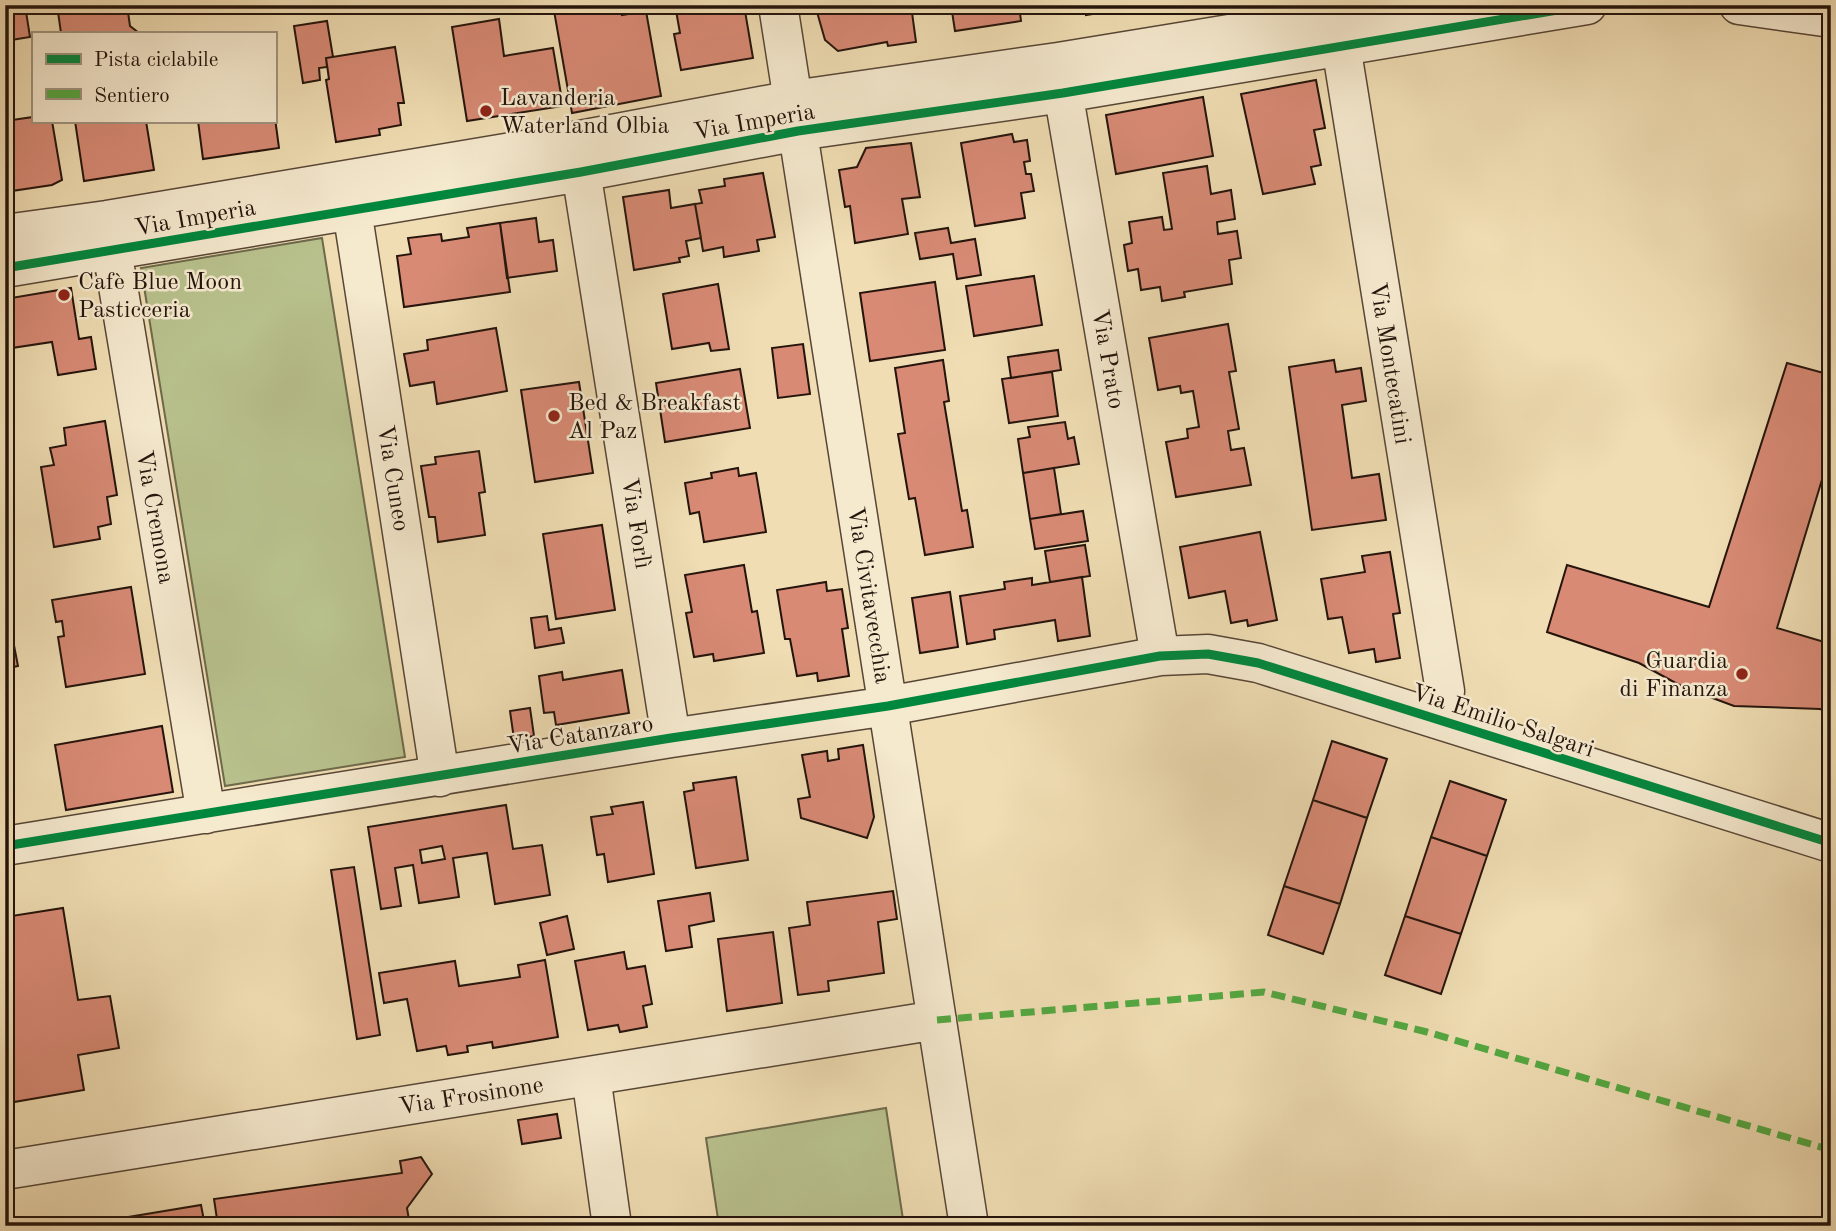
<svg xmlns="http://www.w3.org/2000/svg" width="1836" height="1231" font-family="'Old Standard TT',serif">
<rect width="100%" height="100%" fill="#f0ddb3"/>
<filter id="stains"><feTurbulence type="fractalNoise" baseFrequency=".00286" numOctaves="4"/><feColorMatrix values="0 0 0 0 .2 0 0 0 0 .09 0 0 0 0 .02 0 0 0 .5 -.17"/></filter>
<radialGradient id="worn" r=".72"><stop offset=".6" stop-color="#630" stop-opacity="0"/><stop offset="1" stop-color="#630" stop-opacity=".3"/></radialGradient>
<!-- green -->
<path fill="#b8c18d" stroke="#6e6a4c" stroke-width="2" d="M322,238L405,757L225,786L141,268Z
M886,1108L904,1226H719L706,1138Z"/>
<!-- building -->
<path fill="#d88a75" stroke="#24140c" stroke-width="2" fill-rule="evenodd" d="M5,5H25L30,37L5,41Z
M57,5H127L130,26L139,33H61Z
M553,5H621L622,15L646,11L661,96L572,113Z
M675,5H744L753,58L681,70L674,34L680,33Z
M815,5H911L916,42L888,46L887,42L838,51L825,40Z
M951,5H1019L1021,21L955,31Z
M1085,5H1147L1086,15Z
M499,19L504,56L553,48L563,106L467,121L452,27Z
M327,21L333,57L326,58L327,67L319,68L320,80L303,83L294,26Z
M395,47L404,103H398L401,125L379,129L380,135L336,142L326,80L329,79L326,58Z
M1316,80L1325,128L1314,130L1321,165L1311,167L1315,184L1263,194L1241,94Z
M1203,97L1213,156L1116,174L1106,115Z
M33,117V121H52L62,180L52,185L5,192V121Z
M275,118L279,148L203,159L198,121H275Z
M75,121H146L154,170L84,181Z
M1012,134L1014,142L1027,140L1030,161L1024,162L1026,174H1031L1034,191L1021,193L1025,218L975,226L961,143Z
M911,143L920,197L902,199L908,234L855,243L850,206L845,207L839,170L857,167L866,148Z
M1207,166L1211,194L1231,190L1235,219L1217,222L1218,234L1237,231L1241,258L1229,260L1232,284L1184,292L1185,297L1162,301L1160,287L1141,290L1138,269L1128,271L1124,245L1132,243L1129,222L1162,217L1164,230L1172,229L1163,173Z
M763,173L775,237L757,240L759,251L724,257L723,247L703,251L695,204L702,203L699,190L725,186L724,179Z
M669,190L671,208L695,204L701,238L686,241L689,256L679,258L680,262L634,270L623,197Z
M536,218L539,242L553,240L557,271L507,278L500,223Z
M500,223L510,292L404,307L397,256L411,254L408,238L441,234L442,241L469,237L467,228Z
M948,228L951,243L975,239L981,275L957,279L953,254L920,259L915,233Z
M1034,276L1042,325L974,336L966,286Z
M935,282L945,350L870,361L860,293Z
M718,284L729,349L711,351L709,343L672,349L663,294Z
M71,288L79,339L91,337L96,369L58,375L52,342L5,349V299Z
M1228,324L1236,371L1229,372L1239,429L1228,431L1231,450L1244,448L1251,485L1176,497L1166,442L1188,438L1187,429L1199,427L1193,391L1181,393L1180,386L1158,390L1149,338Z
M496,328L507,391L437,404L434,382L410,386L404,354L428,350L427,340Z
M803,344L810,394L778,398L772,348Z
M1058,350L1061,370L1011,378L1008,357Z
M943,360L949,401L944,402L962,511L967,510L973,547L925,555L915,498L909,499L898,434L905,433L895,368Z
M1334,360L1336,372L1361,368L1366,401L1342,405L1352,478L1379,474L1386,520L1312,530L1289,367Z
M1787,363L1831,375V450L1777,628L1831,644V713L1820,709L1734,706L1683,687L1639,663L1547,632L1567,565L1709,607Z
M740,369L750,428L665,442L656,383Z
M1052,372L1058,416L1009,423L1002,379Z
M579,382L593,473L535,482L521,390Z
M5,388L11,422L5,423Z
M105,421L117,495L107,497L111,524L98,527L100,539L54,547L41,467L54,465L50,448L66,445L64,428Z
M1065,422L1068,439L1074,437L1079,464L1023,473L1018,439L1030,437L1028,427Z
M479,451L485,492L479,493L485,535L438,542L435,517H429L421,466L436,464L435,457Z
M738,468L739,476L756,473L766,532L704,542L699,512L690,514L685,483L712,478L711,473Z
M1054,468L1061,514L1030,519L1023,473Z
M1083,511L1088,541L1035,549L1030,519Z
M602,525L615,610L556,619L543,534Z
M1260,532L1277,620L1248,626L1247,620L1231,623L1225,591L1189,598L1180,547Z
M1085,545L1090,576L1050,582L1045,551Z
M1390,552L1400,613L1393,614L1400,658L1376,662L1374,649L1349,653L1342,617L1328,619L1321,579L1365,572L1362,556Z
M744,565L752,612L757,611L764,653L714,661L713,654L694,657L686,613L692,612L685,575Z
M1082,577L1090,636L1058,641L1055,620L994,630L995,639L967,644L960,596L1005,589L1004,582L1032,578V585Z
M826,582L827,591L842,589L848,628L842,629L849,676L818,681L817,673L797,676L790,639H785L777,590Z
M131,587L145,674L66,687L58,637L64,636L62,621L56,622L52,600Z
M950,592L958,647L920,653L912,598Z
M5,599L18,666L5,669Z
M547,616L549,630L561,628L564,643L535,648L531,618Z
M622,670L629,713L556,725L554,712L544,713L539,676L562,672L563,680Z
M530,708L534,736L514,739L510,711Z
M162,726L173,792L66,810L55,745Z
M1332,741L1387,759L1367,818L1313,800Z
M863,745L874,817L867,838L801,818L798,799L810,797L802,755L827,751L828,761L839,759L838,749Z
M736,777L748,860L696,868L684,792L694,790L693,783Z
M1450,781L1506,800L1487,856L1431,837Z
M1313,800L1367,818L1340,904L1284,886Z
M643,802L654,874L608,882L604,854L597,855L591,817L613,814L611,807Z
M506,805L513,849L542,845L550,895L495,904L487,853L453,858L459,897L419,903L413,865L395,868L401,906L381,909L368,827ZM442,846L445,859L422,863L420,850Z
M1431,837L1487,856L1461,934L1405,916Z
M354,867L380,1035L357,1039L331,870Z
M1284,886L1340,904L1323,954L1268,935Z
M893,891L897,919L878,922L884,973L828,981L829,991L798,995L789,928L810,925L807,902Z
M710,893L714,921L689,926L692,947L666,951L658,901Z
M63,908L78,1000L110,996L119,1048L78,1055L84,1090L14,1102L5,1047V917Z
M567,916L574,949L547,955L540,923Z
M1405,916L1461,934L1441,994L1385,975Z
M773,932L782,1003L727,1011L718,939Z
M624,952L627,969L645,966L652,1004L643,1006L647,1027L620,1032L618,1025L588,1030L575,961Z
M545,960L558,1037L493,1048L492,1042L467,1046L468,1052L448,1055L446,1046L417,1051L407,999L384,1003L379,973L455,961L459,986L520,977L518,965Z
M557,1114L561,1138L522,1144L518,1120Z
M421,1157L432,1174L407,1208L410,1226H218L214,1199L402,1173L400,1161Z
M201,1205L205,1226H74Z"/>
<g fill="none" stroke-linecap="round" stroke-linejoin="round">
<!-- minor casing -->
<g stroke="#574636" stroke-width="41">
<path id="minor" d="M778,5L969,1226
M1739,5L1831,18
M1337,21L1445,691L1441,720
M1059,68L1160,656
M577,146L671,738
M348,184L440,777
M108,226L206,814
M5,234L107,220L548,146L793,100L1058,62L1406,5
M5,268L581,172L798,131L1063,93L1587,5
M5,846L671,738L888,706L1160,656L1208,654L1258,663L1831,843
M591,1076L612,1226
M5,1170L937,1020"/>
</g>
<!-- minor -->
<use href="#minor" stroke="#f5e9ce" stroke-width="38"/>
<!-- quiet -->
<path stroke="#53a841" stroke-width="7" stroke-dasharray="14 7" stroke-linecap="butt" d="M937,1020L1264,992L1427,1032L1831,1150"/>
<!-- cycleway casing -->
<g stroke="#f5e9ce" stroke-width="13">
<path id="cycleway" d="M5,268L581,172L798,131L1063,93L1587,5
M5,846L671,738L888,706L1160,656L1208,654L1258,663L1831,843"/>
</g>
<!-- cycleway -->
<use href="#cycleway" stroke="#00873e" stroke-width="9"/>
</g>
<!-- markers -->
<g fill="#8f2418" stroke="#f5e9ce" stroke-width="2.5">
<circle cx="486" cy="111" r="7"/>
<circle cx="64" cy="295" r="7"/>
<circle cx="554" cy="416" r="7"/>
<circle cx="1742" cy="674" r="7"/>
</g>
<g text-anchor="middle" stroke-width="5" stroke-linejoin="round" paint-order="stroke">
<!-- poi labels -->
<g font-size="24" fill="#24140c" stroke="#f5e9ce" text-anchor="start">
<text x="500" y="105">Lavanderia<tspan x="500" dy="28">Waterland Olbia</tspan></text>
<text x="78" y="289">Cafè Blue Moon<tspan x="78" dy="28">Pasticceria</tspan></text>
<text x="568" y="410">Bed &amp; Breakfast<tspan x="568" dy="28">Al Paz</tspan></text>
<text x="1728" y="668" text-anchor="end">Guardia<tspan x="1728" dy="28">di Finanza</tspan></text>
</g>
<!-- street labels -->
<g font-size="24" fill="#24140c" stroke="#f5e9ce">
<text transform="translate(754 121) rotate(-10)" y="8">Via Imperia</text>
<text transform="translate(195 217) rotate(-10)" y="8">Via Imperia</text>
<text transform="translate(1109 359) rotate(80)" y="8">Via Prato</text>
<text transform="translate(1391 363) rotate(81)" y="8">Via Montecatini</text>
<text transform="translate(394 478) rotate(81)" y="8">Via Cuneo</text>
<text transform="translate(156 517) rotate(80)" y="8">Via Cremona</text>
<text transform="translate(637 523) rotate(81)" y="8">Via Forlì</text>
<text transform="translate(870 595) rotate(81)" y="8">Via Civitavecchia</text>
<text transform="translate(1503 720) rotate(18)" y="8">Via Emilio Salgari</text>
<text transform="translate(580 734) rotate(-9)" y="8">Via Catanzaro</text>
<text transform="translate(471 1095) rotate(-9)" y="8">Via Frosinone</text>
</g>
</g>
<!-- margin -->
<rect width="1836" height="1231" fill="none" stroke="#f0ddb3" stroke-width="28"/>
<rect x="7" y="7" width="1822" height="1217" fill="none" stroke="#24140c" stroke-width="3.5"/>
<rect x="14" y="14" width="1808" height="1203" fill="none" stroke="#24140c" stroke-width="2"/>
<!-- legend -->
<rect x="32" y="32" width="245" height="91" fill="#f5e9ce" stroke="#a19480" stroke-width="2"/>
<rect x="46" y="54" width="35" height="10" fill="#00873e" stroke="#a19480" stroke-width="2"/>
<text x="94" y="66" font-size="21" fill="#24140c">Pista ciclabile</text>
<rect x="46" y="89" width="35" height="10" fill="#53a841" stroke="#a19480" stroke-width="2"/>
<text x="94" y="102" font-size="21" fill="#24140c">Sentiero</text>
<rect width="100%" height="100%" filter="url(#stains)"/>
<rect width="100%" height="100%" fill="url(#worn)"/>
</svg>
